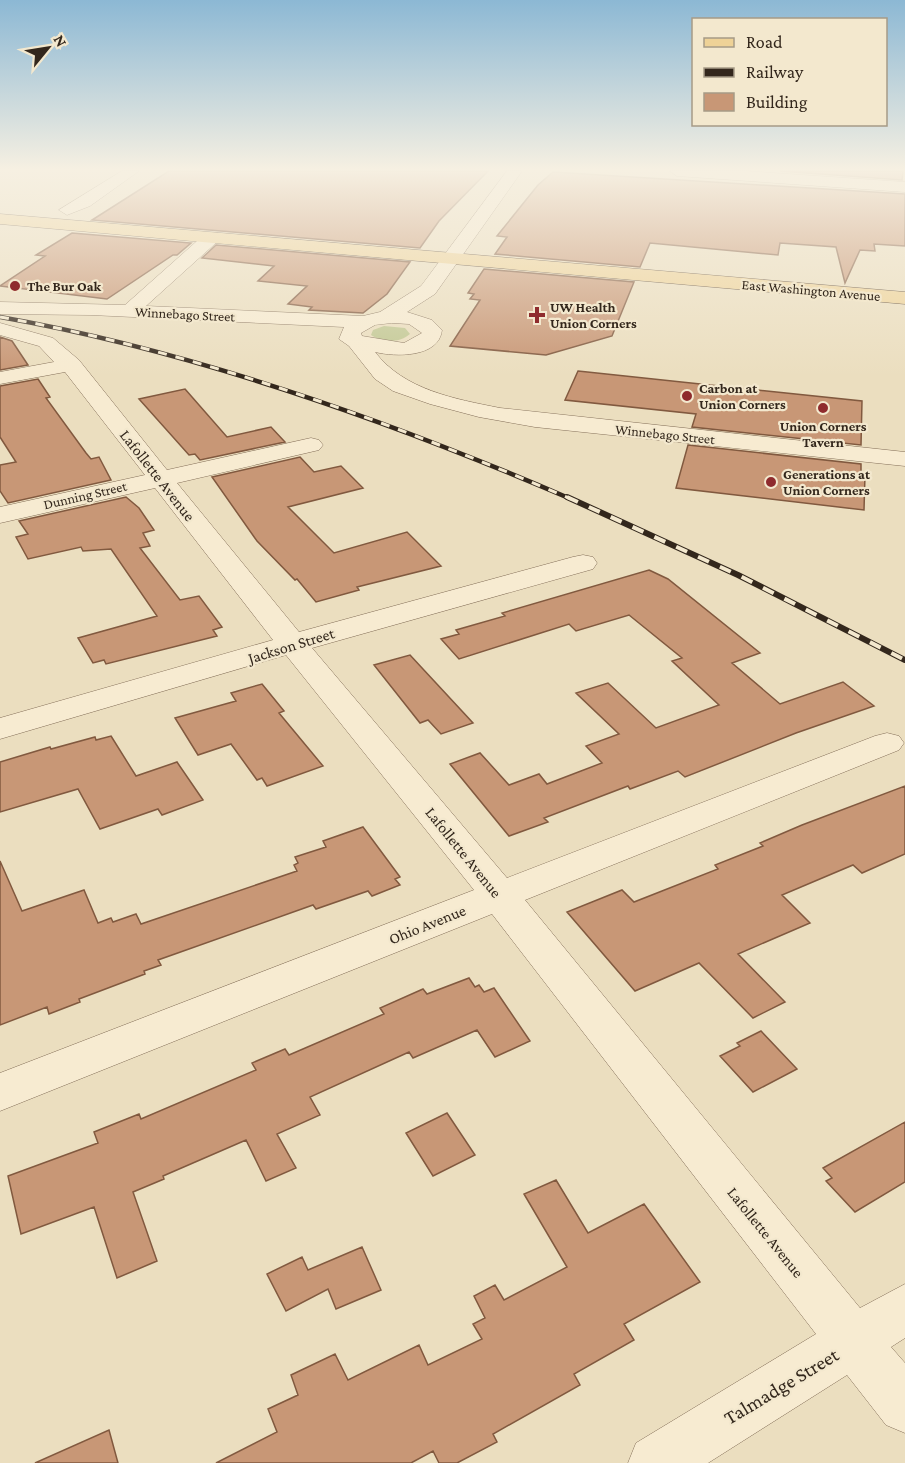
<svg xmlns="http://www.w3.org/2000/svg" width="905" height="1463" font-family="'Crimson Pro',serif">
<rect width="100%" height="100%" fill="#ebdebf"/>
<!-- green -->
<path fill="#c2c894" d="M384,326L405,328L410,334C400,343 382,343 371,335L373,330Z"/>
<!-- building -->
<path fill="#c89776" stroke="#81593f" stroke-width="1.5" d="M169,171H488L439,221L420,248L92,220Z
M780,171H903L902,180Z
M553,172L905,194V246L874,244L875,251L860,250L845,283L836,247L780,243L778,255L650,243L640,267L495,254L507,237L497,236L538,185Z
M72,233L191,243L177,255H173L107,299L0,286L45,256L36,255Z
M216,245L410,262L387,294L363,313L309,310L312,307L288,304L307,286L258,281L274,266L202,258Z
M484,269L634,282L612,336L546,355L450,346L480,300L470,299L474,294L468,293Z
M0,337L12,341L28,365L0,370Z
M578,371L862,401L861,445L692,427L696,414L565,400Z
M38,379L50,397L46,398L86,453L91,459L99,457L111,480L8,503L0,491V465L16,462L0,437V386Z
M185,389L227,437L271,427L285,442L200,460L195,454L189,455L139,399Z
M688,445L861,464V475H865L864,510L676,488Z
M300,457L314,472L341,466L363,488L288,507L334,553L407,532L441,566L357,587L359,590L316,602L297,579L295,580L257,541L212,477Z
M126,497L139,508L154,530L143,533L150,546L140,548L180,600L199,596L222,627L213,630L217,636L106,664L104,660L93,663L78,638L157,616L111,549L83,551L81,547L28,559L16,537L28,534L19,521Z
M649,570L668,579L760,653L732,663L780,704L843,682L874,706L796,733L685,777L678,771L630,789L628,786L544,818L548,822L509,836L450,764L480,753L509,785L539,774L547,784L602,763L586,746L619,734L576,693L608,683L656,728L719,705L672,661L682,658L629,615L576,631L569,624L459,659L441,639L459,634L456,630L505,616L502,613Z
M410,655L473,723L441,734L428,720L420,723L374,665Z
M262,684L284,711L279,713L323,766L267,786L262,778L257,780L231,744L198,755L175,718L236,701L231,693Z
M111,736L136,776L177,762L203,800L162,815L158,809L100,829L78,789L0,812V762L50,747L51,749L95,737L96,740Z
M905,786V854L862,873L853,865L782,895L810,923L738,954L785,1002L753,1018L699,963L635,991L567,912L622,890L634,902L718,869L715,865L763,846L760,843L802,825Z
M363,827L400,877L395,879L400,885L372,896L368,891L316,909L313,905L158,960L161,965L144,971L145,974L79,999L80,1002L49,1014L47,1007L0,1025V861L22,911L84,890L98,923L111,918L113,922L136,914L141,924L297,871L294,865L298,863L295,857L326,847L323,841Z
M469,978L475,987L479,985L484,992L494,988L530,1041L495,1057L477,1030L413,1058L409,1052L310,1097L320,1115L277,1134L296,1168L266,1181L246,1140L163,1176L164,1179L133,1192L157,1261L117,1278L94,1207L21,1234L8,1176L98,1143L94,1132L139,1114L141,1119L256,1070L252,1063L285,1049L289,1055L384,1014L380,1008L423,989L427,994Z
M761,1031L797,1069L753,1092L720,1056L740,1046L737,1043Z
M447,1113L475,1155L433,1176L406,1133Z
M905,1122V1182L855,1212L826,1181L832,1178L823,1168Z
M556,1180L588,1233L644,1204L700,1282L624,1324L634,1340L574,1374L580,1385L493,1434L497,1442L457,1463H439L433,1451L411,1463H216L277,1432L268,1409L298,1395L291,1375L335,1354L348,1380L419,1345L428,1365L482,1339L473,1324L485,1318L474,1296L495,1285L504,1300L567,1267L524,1194Z
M362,1247L381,1290L336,1309L328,1289L286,1311L267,1274L302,1257L308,1270Z
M109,1430L118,1463H35Z"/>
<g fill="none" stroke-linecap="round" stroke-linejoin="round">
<!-- minor casing -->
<g stroke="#836e58" stroke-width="1">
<path id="minor" d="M122,171H139L90,206L67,215L59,210Z
M507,171H522L435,294L407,312L432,320L442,330C439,358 395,357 375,352C404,390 455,399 500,408L905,452V466L535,427L479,417L430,404L393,391L375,379L349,346L339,339L344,327L91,315L0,314V302L125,305L206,233H218L221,237L218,241L146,306L363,316L380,312L421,286ZM392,323L409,324L422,333L404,343L362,336L361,333L375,325Z
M670,171H744L905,182V192L677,176Z
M0,323L53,338L79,360L167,470L311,438L319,440L323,445L319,450L177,483L299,632L573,557L583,555L593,557L597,563L593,569L312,648L507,878L875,736L887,733L899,736L904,743L899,750L525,900L860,1308L905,1284V1338L891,1347L905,1363V1433L886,1425L847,1375L708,1463H628L636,1443L816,1334L492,914L0,1111V1073L474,890L286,655L0,739V718L273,640L155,488L0,523V507L145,475L65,372L0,384V372L54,362L39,346L0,335Z"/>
</g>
<!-- major casing -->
<g stroke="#503d2d" stroke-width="1">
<path id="major" d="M0,214L905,292V304L0,224Z"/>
</g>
<!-- minor -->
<use href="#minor" fill="#f7ebd1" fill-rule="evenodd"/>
<!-- major -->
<use href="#major" fill="#eed297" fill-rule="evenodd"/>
<!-- rail-far1 casing -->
<g stroke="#33271c" stroke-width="4.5">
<path id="rail-far1" d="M0,317C194,351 390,421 571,499"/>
</g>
<!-- rail casing -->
<g stroke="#33271c" stroke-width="6">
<path id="rail" d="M567,497L738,575L905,660"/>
</g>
<!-- rail-far1 -->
<use href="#rail-far1" stroke="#f3e8ce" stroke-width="3" stroke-dasharray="9" stroke-linecap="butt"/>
<!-- rail -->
<use href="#rail" stroke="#f3e8ce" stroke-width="4" stroke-dasharray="12" stroke-linecap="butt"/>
</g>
<!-- sky -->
<linearGradient id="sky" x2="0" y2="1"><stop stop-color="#8cb8d4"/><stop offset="0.45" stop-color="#f6f0e2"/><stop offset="1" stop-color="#f6f0e2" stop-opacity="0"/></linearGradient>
<rect width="905" height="376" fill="url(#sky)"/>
<!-- markers -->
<g fill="#8f2b2d" stroke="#f3e8ce" stroke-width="2">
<circle cx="15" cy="286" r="6"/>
<path d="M534 306h6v6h6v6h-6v6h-6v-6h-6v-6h6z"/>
<circle cx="687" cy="396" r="6"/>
<circle cx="823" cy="408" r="6"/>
<circle cx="771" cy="482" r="6"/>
</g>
<g text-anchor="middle" stroke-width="4.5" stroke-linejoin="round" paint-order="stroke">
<!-- far-poi labels -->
<g font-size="14" font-weight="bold" fill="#33271c" stroke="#f3e8ce" text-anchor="start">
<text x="27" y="291">The Bur Oak</text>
<text x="550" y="312">UW Health<tspan x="550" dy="16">Union Corners</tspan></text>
<text x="699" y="393">Carbon at<tspan x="699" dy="16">Union Corners</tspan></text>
<text x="823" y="431" text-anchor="middle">Union Corners<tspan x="823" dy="16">Tavern</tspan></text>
<text x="783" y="479">Generations at<tspan x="783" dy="16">Union Corners</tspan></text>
</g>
<!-- far-street labels -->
<g font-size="14" fill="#33271c" stroke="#f3e8ce">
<text transform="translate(811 290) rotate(5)" y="5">East Washington Avenue</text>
<text transform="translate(185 314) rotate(3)" y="5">Winnebago Street</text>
<text transform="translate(665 434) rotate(6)" y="5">Winnebago Street</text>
<text transform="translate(85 495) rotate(-13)" y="5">Dunning Street</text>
</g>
<!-- street labels -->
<g font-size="16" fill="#33271c" stroke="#f3e8ce">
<text transform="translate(158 475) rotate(52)" y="6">Lafollette Avenue</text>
<text transform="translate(291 645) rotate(-17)" y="6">Jackson Street</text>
<text transform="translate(464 852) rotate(51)" y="6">Lafollette Avenue</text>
<text transform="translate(427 924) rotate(-22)" y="6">Ohio Avenue</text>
<text transform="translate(766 1232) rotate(51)" y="6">Lafollette Avenue</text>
</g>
<!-- near-street labels -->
<g font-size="20" fill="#33271c" stroke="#f3e8ce">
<text transform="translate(781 1386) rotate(-31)" y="7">Talmadge Street</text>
</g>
</g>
<!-- legend -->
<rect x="692" y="18" width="195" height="108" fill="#f3e8ce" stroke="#a69b87" stroke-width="1.5"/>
<rect x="704" y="38" width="30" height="9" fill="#eed297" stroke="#a69b87" stroke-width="1.5"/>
<text x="746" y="48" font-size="18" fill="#33271c">Road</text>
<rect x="704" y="68" width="30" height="9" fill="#33271c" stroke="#a69b87" stroke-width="1.5"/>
<text x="746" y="78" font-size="18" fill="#33271c">Railway</text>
<rect x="704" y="93" width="30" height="18" fill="#c89776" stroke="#a69b87" stroke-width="1.5"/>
<text x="746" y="108" font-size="18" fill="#33271c">Building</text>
<!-- north arrow -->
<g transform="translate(48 48) rotate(60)" stroke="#f3e8ce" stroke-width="4.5" paint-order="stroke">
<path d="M0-4.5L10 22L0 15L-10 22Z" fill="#33271c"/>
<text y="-9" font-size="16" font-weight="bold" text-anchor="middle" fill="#33271c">N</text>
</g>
</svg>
